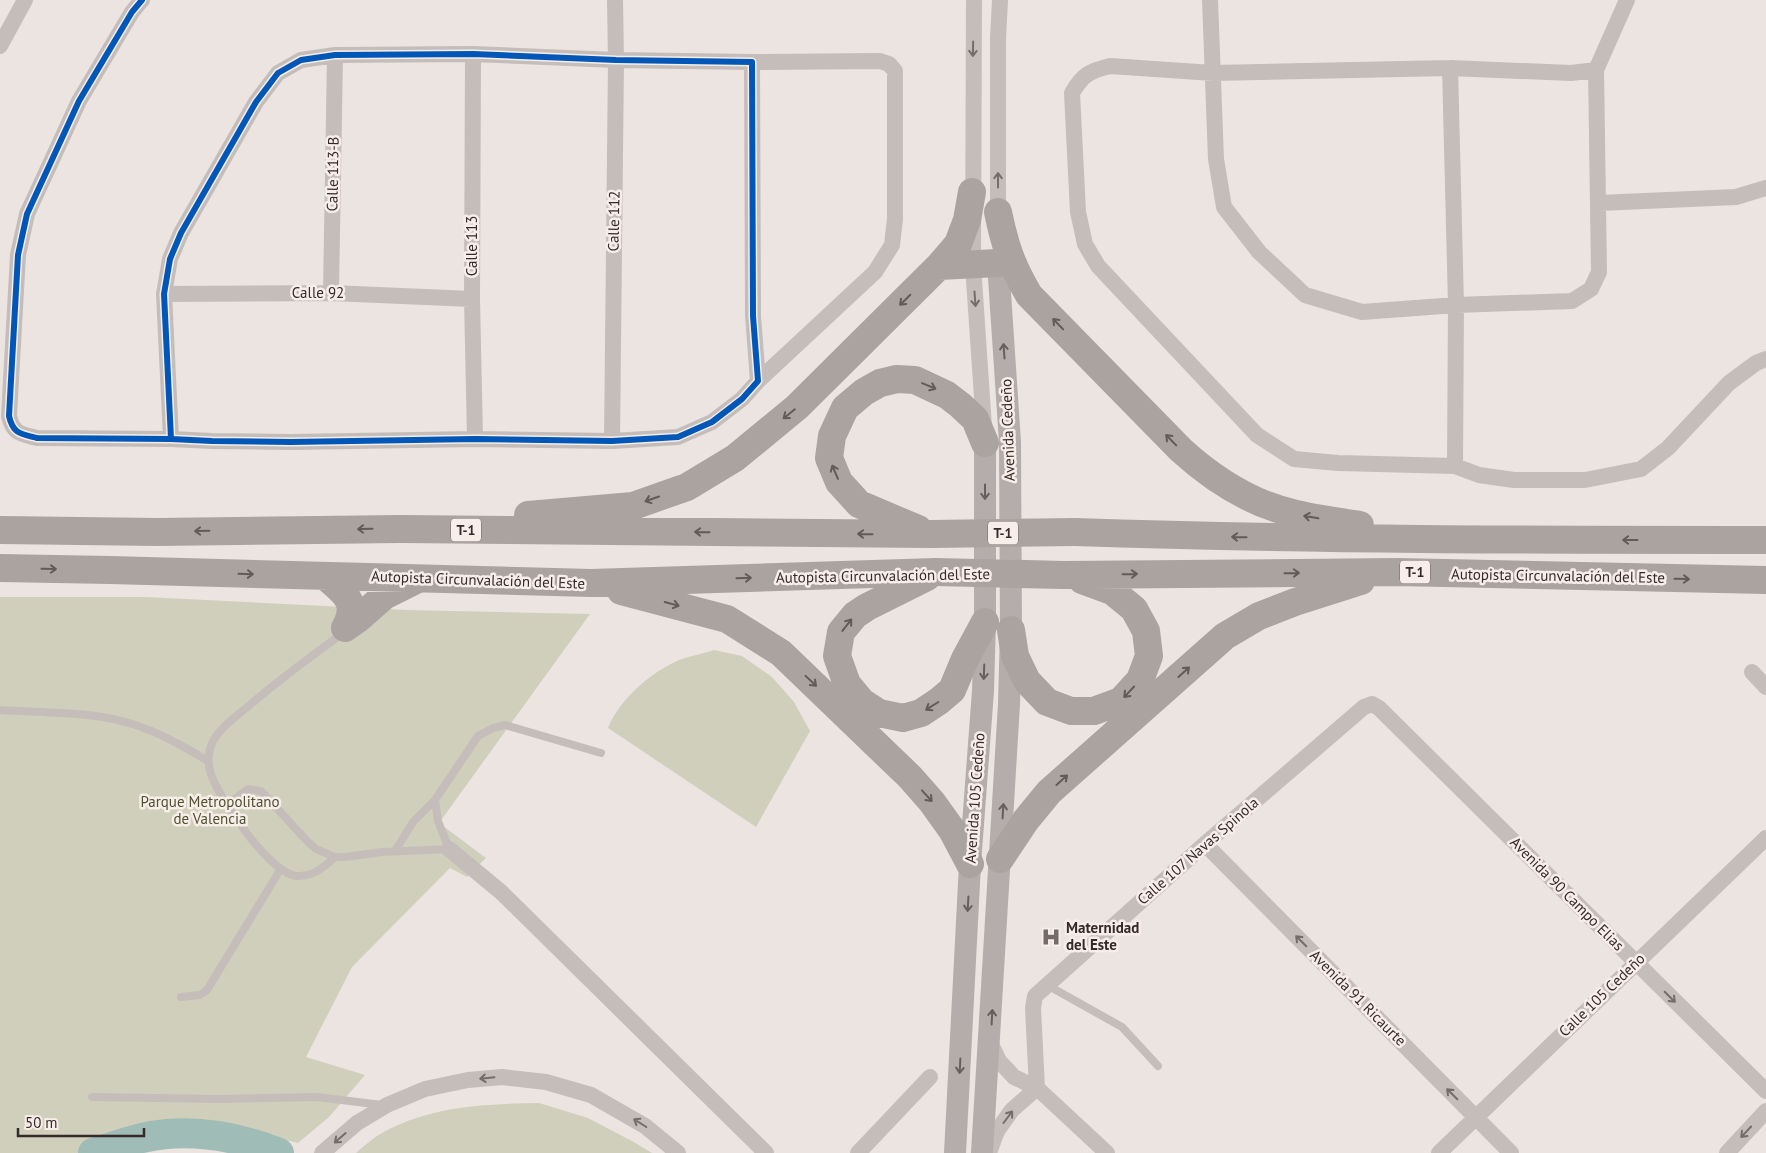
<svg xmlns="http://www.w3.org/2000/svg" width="1766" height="1153" font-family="'PT Sans',sans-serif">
<rect width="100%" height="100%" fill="#ece4e1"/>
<!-- green -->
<path fill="#d0cfbc" d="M0,597H146L407,610L590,614L439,823L486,858L467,877L450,868L352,967L306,1057L365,1075L329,1117L298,1143L278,1138L228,1132L179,1130L97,1153H0Z
M714,650L742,656L772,677L794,702L810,731L756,827L608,728C619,700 650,673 677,661C688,656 702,654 714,650Z
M539,1103L588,1118L632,1141L652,1153H356C363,1147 369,1141 377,1136C426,1106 484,1104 539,1103Z"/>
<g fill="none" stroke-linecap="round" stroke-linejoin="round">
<!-- river -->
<path stroke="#9fbcb6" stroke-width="30" d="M93,1153C117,1145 142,1136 167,1134C205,1131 244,1139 279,1153"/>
<!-- lane -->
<path stroke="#c5bdba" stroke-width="8" d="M0,710C42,713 89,711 129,723C157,731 183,746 208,761
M227,805L248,789L261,791L308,842L316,849L335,857H345L382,852L449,849L438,821L435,800L478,736L493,728L505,725L601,753
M395,851L413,822L435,800
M335,857C324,867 313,877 296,876C270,873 219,799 211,774C207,764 208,751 213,741C222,726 238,715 251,704C278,681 306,660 335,639L342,632
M1047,985L1122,1027L1158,1066
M181,997L200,995L207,990L280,870
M92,1097L219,1099L317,1097L382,1105"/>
<!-- street -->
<path stroke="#c5bdba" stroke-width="16" d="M142,0L132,12L79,101L27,214L18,255L9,416C13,434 21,434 37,438L171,439L212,441L291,442L475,439L612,441L678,437L712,422L742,399L758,381L753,316L752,62L616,60L473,54L335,55L301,60L278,73L256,102L181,233L170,259L164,294L171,439
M974,0L973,265L984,427
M1210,0L1216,159L1224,207L1259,252L1305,295L1362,312L1456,305L1572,301L1591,289L1599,272L1596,70
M1627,0L1596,70L1571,73L1450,68L1213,73L1110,66C1090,71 1083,74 1072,93L1078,212L1085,244L1098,266L1257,435L1294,459L1338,463L1455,466L1479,475L1514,480H1585L1641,469L1668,448L1729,383L1756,363L1766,359
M0,46L25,0
M473,54L472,299L475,439
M752,62L880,61L889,64L895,71V219L892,245L875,272L758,381
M1450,68L1456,305L1455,466
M1599,203L1736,197L1766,188
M998,221V38L1000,0
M331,293L335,55
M164,294L331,293L472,299
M612,441L616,60L615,0
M1752,672L1766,687
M1205,844L1511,1153
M449,849L501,892L766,1153
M990,1042L999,1061L1014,1077L1037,1088L1107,1153
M1037,1088L1033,1008L1035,996L1205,844L1364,707L1372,704L1379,708L1766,1091
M322,1153L357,1123L387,1105L425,1089L468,1080L502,1077L546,1082L591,1095L645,1126L678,1153
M858,1153L930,1077
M989,1153L997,1131L1012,1110L1037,1088
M1439,1153L1766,838
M1727,1153L1766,1111"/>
<!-- secondary -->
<path stroke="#b5adab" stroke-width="22" d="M955,1153L970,864L983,691L985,622V443
M982,1153L1009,704L1011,630L1010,442L998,263"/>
<!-- highway -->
<path stroke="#aba3a0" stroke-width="28" d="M998,212C1005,246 1011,264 1029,295L1181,450C1214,480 1251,504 1296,514C1317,519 1339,522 1360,525
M939,266L998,263
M528,515L633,506L687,487L735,458L797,407L939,266L958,244L967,220L972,192
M918,529L859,504L839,482L829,458L832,436L845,408L864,392L880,383L897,379L915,380L947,395L960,405L975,419L985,443
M0,530L158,532L400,529L931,534
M1075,532C1305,540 1536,540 1766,540
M0,568L110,570L591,583L936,572
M1064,575L1398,572L1766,580
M325,576C343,592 360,601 345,628
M927,577L867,607L855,615L841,632L837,656L847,684L862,702L879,713L903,718L921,713L939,701L952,690L965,659L985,622
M621,591L727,619L781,653L910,777L932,802L952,830L970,864
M345,628L358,619L384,596L416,580
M1011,630L1015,656L1027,681L1047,702L1071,711H1094L1121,701L1140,680L1149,656L1146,631L1134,609L1112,591L1082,580
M1000,859L1026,820L1049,792L1225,636L1259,616L1295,602L1361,581"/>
<!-- highway-bridge -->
<path stroke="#aba3a0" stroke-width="28" d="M931,534L1075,532
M936,572L1064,575"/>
<!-- cycleway casing -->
<g stroke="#f8eee9" stroke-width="9">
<path id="cycleway" d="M142,0L132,12L79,101L27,214L18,255L9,416C13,434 21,434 37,438L171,439L212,441L291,442L475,439L612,441L678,437L712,422L742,399L758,381L753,316L752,62L616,60L473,54L335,55L301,60L278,73L256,102L181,233L170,259L164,294L171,439"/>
</g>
<!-- cycleway -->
<use href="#cycleway" stroke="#0057b8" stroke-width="6"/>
</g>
<!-- one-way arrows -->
<defs><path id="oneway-shaft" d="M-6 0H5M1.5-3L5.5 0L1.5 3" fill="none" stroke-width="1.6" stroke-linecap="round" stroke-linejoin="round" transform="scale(1.25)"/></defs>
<g stroke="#766c6a">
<use href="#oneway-shaft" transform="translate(973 49) rotate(91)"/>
<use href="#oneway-shaft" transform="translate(998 180) rotate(-90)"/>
<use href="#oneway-shaft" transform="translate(975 299) rotate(86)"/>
<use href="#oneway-shaft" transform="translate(1301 941) rotate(-135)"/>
<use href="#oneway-shaft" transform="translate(1670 997) rotate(45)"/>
<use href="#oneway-shaft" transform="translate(487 1078) rotate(174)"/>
<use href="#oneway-shaft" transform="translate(1452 1094) rotate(-135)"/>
<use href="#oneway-shaft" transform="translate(1008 1117) rotate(-53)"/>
<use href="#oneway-shaft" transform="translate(640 1123) rotate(-148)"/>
<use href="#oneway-shaft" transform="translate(1746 1132) rotate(133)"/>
<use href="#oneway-shaft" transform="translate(340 1138) rotate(139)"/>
</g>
<g stroke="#645a59">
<use href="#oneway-shaft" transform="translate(905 300) rotate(135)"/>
<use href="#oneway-shaft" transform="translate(1058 324) rotate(-134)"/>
<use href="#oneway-shaft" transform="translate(929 386) rotate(23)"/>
<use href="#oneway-shaft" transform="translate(789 414) rotate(141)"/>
<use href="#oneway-shaft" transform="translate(1171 440) rotate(-134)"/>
<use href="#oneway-shaft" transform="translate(835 472) rotate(-113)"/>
<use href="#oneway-shaft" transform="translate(652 499) rotate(161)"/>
<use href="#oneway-shaft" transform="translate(1311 517) rotate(-170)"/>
<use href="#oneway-shaft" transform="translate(365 529) rotate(179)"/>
<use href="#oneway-shaft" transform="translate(202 531) rotate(179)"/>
<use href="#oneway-shaft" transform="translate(702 532) rotate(-179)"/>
<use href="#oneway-shaft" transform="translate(865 534) rotate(-179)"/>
<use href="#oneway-shaft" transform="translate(1239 537) rotate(-179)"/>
<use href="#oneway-shaft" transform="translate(1630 540) rotate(-180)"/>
<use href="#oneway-shaft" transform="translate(49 569) rotate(1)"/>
<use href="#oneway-shaft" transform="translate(1292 573) rotate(-1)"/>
<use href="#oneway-shaft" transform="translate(246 574) rotate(2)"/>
<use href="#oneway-shaft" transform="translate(1130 574) rotate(-1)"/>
<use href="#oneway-shaft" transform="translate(744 578) rotate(-2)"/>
<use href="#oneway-shaft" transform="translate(1682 579) rotate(1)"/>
<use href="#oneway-shaft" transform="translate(672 604) rotate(15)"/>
<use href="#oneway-shaft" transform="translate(847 625) rotate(-52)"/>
<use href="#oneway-shaft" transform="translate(1184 672) rotate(-42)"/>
<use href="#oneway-shaft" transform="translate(811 681) rotate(43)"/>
<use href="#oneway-shaft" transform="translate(1129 692) rotate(133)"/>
<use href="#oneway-shaft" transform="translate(932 706) rotate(148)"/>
<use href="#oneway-shaft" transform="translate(1062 780) rotate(-42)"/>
<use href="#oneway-shaft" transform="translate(927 796) rotate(48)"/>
</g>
<g stroke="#685e5d">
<use href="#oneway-shaft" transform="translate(1004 351) rotate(-94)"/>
<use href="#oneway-shaft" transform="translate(985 492) rotate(90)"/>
<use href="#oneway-shaft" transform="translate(984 672) rotate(92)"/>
<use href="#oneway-shaft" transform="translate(1003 811) rotate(-87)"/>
<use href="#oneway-shaft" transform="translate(968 904) rotate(93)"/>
<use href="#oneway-shaft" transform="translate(992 1017) rotate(-87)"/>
<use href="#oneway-shaft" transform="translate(960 1066) rotate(93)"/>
</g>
<!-- icons -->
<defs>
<g id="hospital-bare" transform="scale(1.5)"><path d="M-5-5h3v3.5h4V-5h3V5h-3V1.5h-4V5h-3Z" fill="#756b69" stroke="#f8eee9" stroke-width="2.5" paint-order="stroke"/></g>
</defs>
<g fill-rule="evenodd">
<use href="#hospital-bare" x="1051" y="937"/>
</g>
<g text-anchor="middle" stroke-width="5" stroke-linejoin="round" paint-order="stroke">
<!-- shield labels -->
<g fill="#f8eee9" stroke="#706563" stroke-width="1">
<rect x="451" y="518.5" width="30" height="23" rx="4"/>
<rect x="988" y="521.5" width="30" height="23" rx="4"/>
<rect x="1400" y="560.5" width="30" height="23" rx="4"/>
</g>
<g font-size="14" font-weight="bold" fill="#352a29">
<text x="466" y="535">T-1</text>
<text x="1003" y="538">T-1</text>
<text x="1415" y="577">T-1</text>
</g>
<!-- street labels -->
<g font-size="15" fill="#352a29" stroke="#f8eee9">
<text transform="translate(333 174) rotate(-89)" y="5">Calle 113-B</text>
<text transform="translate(614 221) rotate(-89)" y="5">Calle 112</text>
<text transform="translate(472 246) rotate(-90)" y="5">Calle 113</text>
<text x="318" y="298">Calle 92</text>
<text transform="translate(1008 430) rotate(-92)" y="5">Avenida Cedeño</text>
<text transform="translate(883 576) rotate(-1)" y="5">Autopista Circunvalación del Este</text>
<text transform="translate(1558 576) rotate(1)" y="5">Autopista Circunvalación del Este</text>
<text transform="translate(478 580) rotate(2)" y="5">Autopista Circunvalación del Este</text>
<text transform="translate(975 798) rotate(-86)" y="5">Avenida 105 Cedeño</text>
<text transform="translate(1198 851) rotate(-41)" y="5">Calle 107 Navas Spinola</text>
<text transform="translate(1567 894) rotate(45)" y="5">Avenida 90 Campo Elias</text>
<text transform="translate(1602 995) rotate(-44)" y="5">Calle 105 Cedeño</text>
<text transform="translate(1358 998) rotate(45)" y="5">Avenida 91 Ricaurte</text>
</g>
<!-- park labels -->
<g font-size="15" fill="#4c522f" stroke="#f8eee9">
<text x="210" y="807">Parque Metropolitano<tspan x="210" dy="17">de Valencia</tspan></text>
</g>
<!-- poi labels -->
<g font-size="15" font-weight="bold" fill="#352a29" stroke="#f8eee9" text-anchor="start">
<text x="1066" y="933">Maternidad<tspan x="1066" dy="17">del Este</tspan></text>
</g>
</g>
<!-- scale -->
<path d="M18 1128v8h126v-8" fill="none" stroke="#352a29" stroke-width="2.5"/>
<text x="25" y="1128" font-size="15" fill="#352a29" stroke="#f8eee9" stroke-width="4" paint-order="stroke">50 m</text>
</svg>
